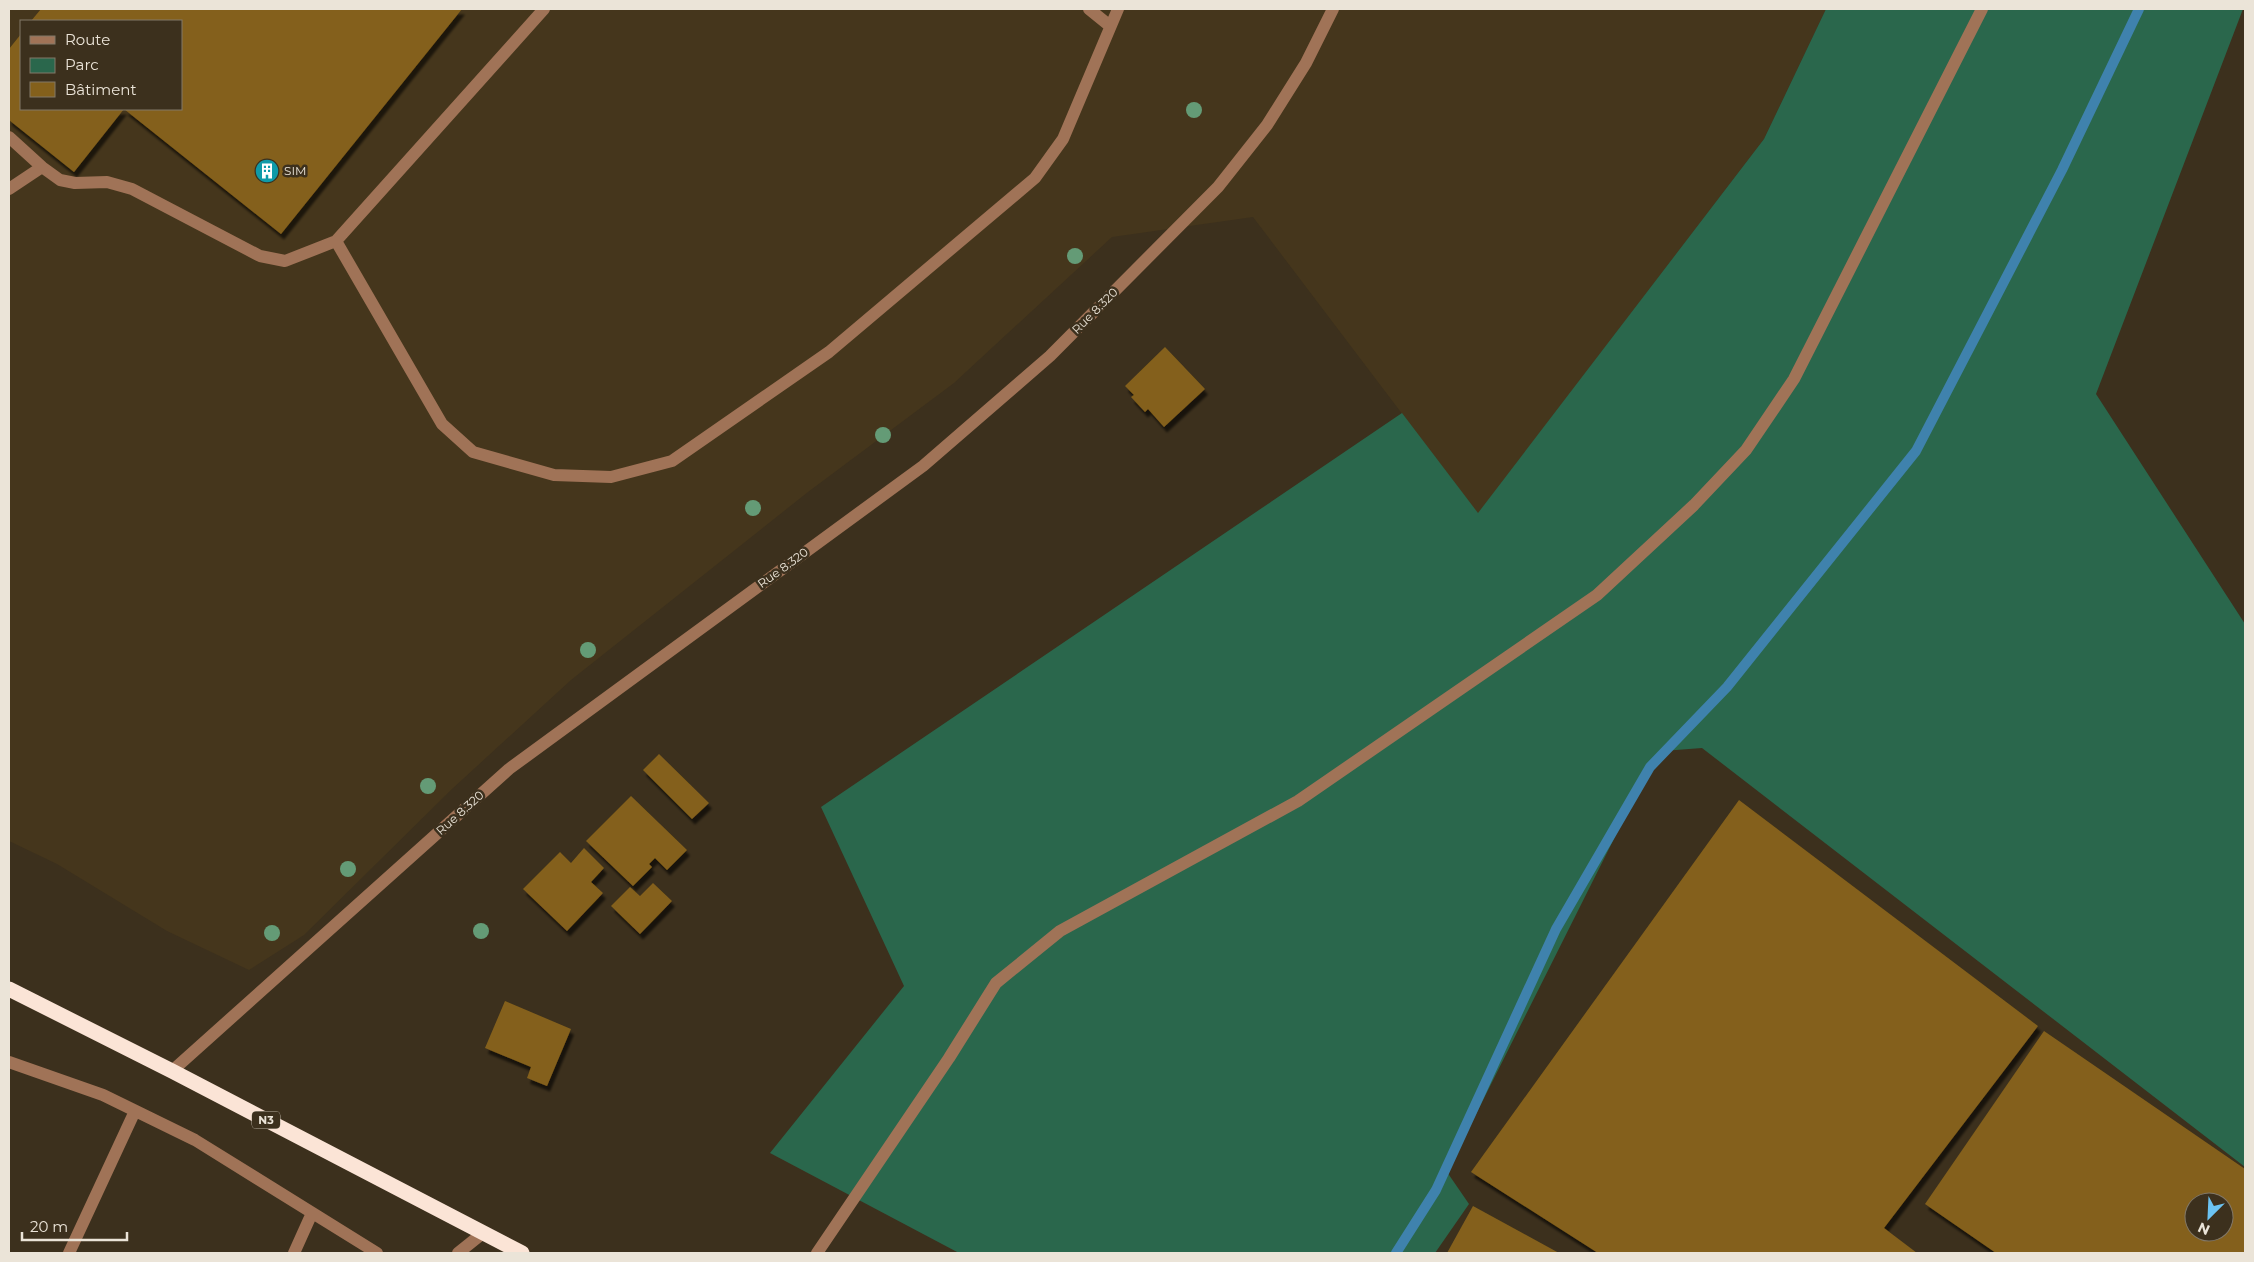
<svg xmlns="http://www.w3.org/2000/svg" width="2254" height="1262" font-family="Montserrat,sans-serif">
<defs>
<filter id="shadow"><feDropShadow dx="3" dy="5.5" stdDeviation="1" flood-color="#0009"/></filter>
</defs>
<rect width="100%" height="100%" fill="#3c301d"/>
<!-- built -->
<path fill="#45361c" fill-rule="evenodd" d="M9,9H1826L1764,139L1478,514L1253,217L1112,237L954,383L808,492L571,680L452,789L304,935L249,970L167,931L57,864L9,841ZM21,21H181V109H21Z"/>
<!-- green -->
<path fill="#2a674c" d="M1826,9H2243L2096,394L2245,624V1167L1702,748L1663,751L1650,767L1447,1172L1469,1204L1435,1253H959L770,1153L904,986L821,807L1402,413L1478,513L1764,139Z"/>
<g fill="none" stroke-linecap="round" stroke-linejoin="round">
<!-- stream -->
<path stroke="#3f82ad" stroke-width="10" d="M1396,1253L1436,1190L1556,929L1650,767L1727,687L1916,451L2062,170L2139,9"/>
</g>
<!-- building -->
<path fill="#84601b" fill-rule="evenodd" filter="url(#shadow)" d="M41,9H462L281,234L124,109H181V21H31Z
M21,34V109H124L74,172L9,120V49Z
M1165,347L1205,389L1164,427L1148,409L1145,412L1131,397L1134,395L1125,386Z
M659,754L709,803L692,819L643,770Z
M631,796L687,850L667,870L655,858L649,864L652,867L633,886L586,841Z
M1739,800L2038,1026L1884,1228L1917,1253H1598L1471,1172Z
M584,848L604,868L591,882L603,893L567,931L523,889L560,852L571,863Z
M653,883L672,901L640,934L611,906L630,887L640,896Z
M505,1001L571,1029L547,1086L527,1078L531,1067L485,1048Z
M2044,1031L2245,1169V1253H1996L1925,1204ZM2194,1202H2224V1232H2194Z
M1473,1206L1559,1253H1447Z"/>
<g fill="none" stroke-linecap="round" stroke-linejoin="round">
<!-- minor -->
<path stroke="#a07357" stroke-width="12" d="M1089,9L1110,26
M9,137L42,167L60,180L75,183L107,182L132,189L260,256L285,261L336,241L544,9
M9,189L42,167
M336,241L442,424L473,452L554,475L611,477L672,461L829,352L1035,178L1063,139L1118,9
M9,1062L103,1095L195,1140L377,1253
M172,1071L509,769L923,466L1050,356L1218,187L1267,125L1306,63L1333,9
M69,1253L135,1111
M294,1253L312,1213
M458,1253L483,1233
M817,1253L949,1058L996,983L1060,931L1298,801L1597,595L1694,505L1746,450L1794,379L1982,9"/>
<!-- highway -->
<path stroke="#fbe4d6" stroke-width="15" d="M9,989L172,1071L522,1253"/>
</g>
<!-- trees -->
<g fill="#649b76">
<circle cx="1194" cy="110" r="8"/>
<circle cx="1075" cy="256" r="8"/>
<circle cx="883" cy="435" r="8"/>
<circle cx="753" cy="508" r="8"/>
<circle cx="588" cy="650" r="8"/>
<circle cx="428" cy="786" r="8"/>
<circle cx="348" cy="869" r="8"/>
<circle cx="481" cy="931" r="8"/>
<circle cx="272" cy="933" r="8"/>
</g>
<!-- icons -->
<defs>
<g id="building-disc" transform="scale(1.25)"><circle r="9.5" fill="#0f9aa8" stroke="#3c301d"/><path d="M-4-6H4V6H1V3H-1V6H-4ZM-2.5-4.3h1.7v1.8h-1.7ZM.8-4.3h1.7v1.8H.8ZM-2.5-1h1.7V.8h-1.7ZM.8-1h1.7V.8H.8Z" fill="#fff"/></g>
</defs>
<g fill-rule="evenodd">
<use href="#building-disc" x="267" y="171"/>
</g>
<g text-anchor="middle" stroke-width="5" stroke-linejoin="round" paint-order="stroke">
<!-- shield labels -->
<rect fill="#3c301d" stroke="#b6aea0" stroke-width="1" x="252" y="1111.5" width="28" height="17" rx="4"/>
<g font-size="11" font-weight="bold" fill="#ebe4d8">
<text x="266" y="1124">N3</text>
</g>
<!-- poi labels -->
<g font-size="12" fill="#ebe4d8" stroke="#3c301d" text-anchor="start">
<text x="284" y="175">SIM</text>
</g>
<!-- street labels -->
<g font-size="12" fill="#ebe4d8" stroke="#3c301d">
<text transform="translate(1095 311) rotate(-45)" y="4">Rue 8.320</text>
<text transform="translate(783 568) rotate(-36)" y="4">Rue 8.320</text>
<text transform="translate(460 813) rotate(-42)" y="4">Rue 8.320</text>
</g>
</g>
<!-- border -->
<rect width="2254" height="1262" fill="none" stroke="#ebe4d8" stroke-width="20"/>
<!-- legend -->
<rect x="20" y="20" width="162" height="90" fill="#3c301d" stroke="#827868"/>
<rect x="30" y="36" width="25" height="8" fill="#a07357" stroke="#827868"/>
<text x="65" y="45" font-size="15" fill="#ebe4d8">Route</text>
<rect x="30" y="58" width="25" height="15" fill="#2a674c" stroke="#827868"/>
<text x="65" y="70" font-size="15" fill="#ebe4d8">Parc</text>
<rect x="30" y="82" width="25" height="15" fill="#84601b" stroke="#827868"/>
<text x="65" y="95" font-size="15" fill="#ebe4d8">Bâtiment</text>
<!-- north arrow -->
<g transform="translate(2209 1217) rotate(204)"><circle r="24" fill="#3c301d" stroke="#827868"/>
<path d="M0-4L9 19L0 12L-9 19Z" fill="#6cc3f2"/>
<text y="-8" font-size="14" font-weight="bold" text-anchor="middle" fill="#ebe4d8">N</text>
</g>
<!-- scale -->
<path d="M22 1232v8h105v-8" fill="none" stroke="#ebe4d8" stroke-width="2.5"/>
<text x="30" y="1232" font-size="15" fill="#ebe4d8" stroke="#3c301d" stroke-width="4" paint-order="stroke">20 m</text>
</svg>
